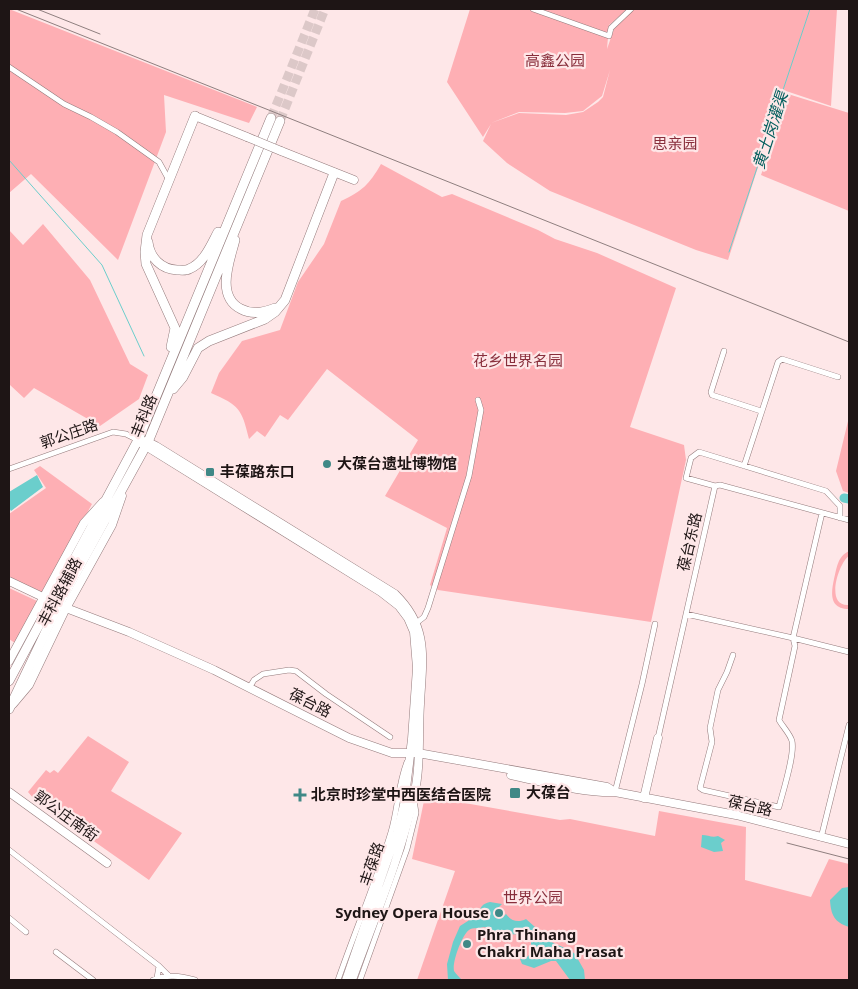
<svg xmlns="http://www.w3.org/2000/svg" width="858" height="989" font-family="'Noto Sans','Noto Sans SC',sans-serif">
<rect width="100%" height="100%" fill="#fee7e8"/>
<!-- green -->
<path fill="#feafb4" fill-rule="evenodd" d="M9,9L257,107L249,123L164,95L166,132L118,260L31,174L9,193Z
M470,9H628L609,25L607,49L614,29L634,9H837L831,106L783,90L728,260L696,250L550,191L507,163L483,141L491,124L483,137L447,82ZM610,70L603,97L598,102L583,112L566,115L519,113L491,123L519,112L565,113L583,111L602,96Z
M788,94L849,113V211L761,175Z
M381,164L442,197L452,194L538,230L555,239L597,253L676,288L630,427L684,445L686,460L651,622L438,590L430,585L447,528L385,496L418,440L327,369L288,420L280,415L265,437L257,431L249,439C242,409 239,405 211,393L219,373L242,341L280,330L298,282L324,244L341,201C362,191 369,185 381,164Z
M43,224L90,280L130,364L148,375L139,399L100,426L34,388L24,398L10,385L9,386V230L23,245Z
M849,417V493L843,491L836,471Z
M40,466L92,504L43,594L9,578V514L46,488L34,470Z
M849,551V556C839,562 824,607 849,605V609C829,609 831,593 834,579C837,568 837,557 849,551Z
M9,588L37,601L15,643L9,639Z
M88,736L129,762L111,791L182,833L149,880L34,799L28,792L46,770L50,773L54,770L58,773Z
M425,796L560,820L570,819L655,836L659,811L746,827L745,880L811,897L829,859L849,864V980H417L455,871L412,859Z"/>
<!-- water -->
<path fill="#6bcecc" d="M37,475L43,487L11,511L9,508V492Z
M702,835C708,835 712,838 718,836L725,840L721,843L723,851L714,852L701,847Z
M849,887V927C834,922 831,915 830,900L842,888Z
M490,902L502,904L493,913L496,918H502L506,914C511,921 518,923 526,919L553,943L570,950L575,954L584,970L585,980H570L556,961H551L534,968L522,964L520,959L527,957L531,953V941C519,931 511,934 498,938L490,929L484,927C479,929 473,927 469,930C462,935 452,962 454,971C456,974 459,977 462,980H448L447,964L453,942L460,926L479,914C480,907 482,904 490,902Z"/>
<g fill="none" stroke-linecap="round" stroke-linejoin="round">
<!-- stream -->
<path stroke="#6bcecc" stroke-width="1" d="M9,160L102,265L144,356
M729,252L810,9"/>
<!-- river -->
<path stroke="#6bcecc" stroke-width="9" d="M844,498L849,499"/>
<!-- primary-tunnel -->
<path stroke="#dcc8c8" stroke-width="9" stroke-dasharray="9 4.5" stroke-linecap="butt" d="M271,118L315,9
M280,121L325,9"/>
<!-- street casing -->
<g stroke="#947b7c" stroke-width="6">
<path id="street" d="M533,9L609,36L611,28L631,9
M9,67L64,104L91,117L117,132L159,162L169,180
M724,351L711,392L712,395L761,411
M744,466L778,362L782,359L838,377
M9,469L113,432L126,434L138,440
M715,486L686,478L691,458L699,452L826,491L840,506V518
M822,513L793,638L849,652
M686,614L793,638L795,646L779,720C783,727 790,734 792,741C795,755 783,791 779,807L703,790L700,788L712,742L710,728L718,690L727,672L733,655
M415,624L424,617L428,608L469,476L481,410L478,400
M249,688L254,680L263,674L289,670L296,671L326,694L390,737
M658,738L715,486L720,485L849,520
M615,792L642,684L655,624
M736,815L739,798
M821,838L849,725
M9,850L159,966
M9,918L26,932
M56,952L93,980
M157,978L159,966L169,976
M153,980C167,974 180,976 195,980
M338,980C355,931 376,882 391,832C398,809 398,784 407,762
M360,980L407,849L416,813L414,800"/>
</g>
<!-- secondary casing -->
<g stroke="#947b7c" stroke-width="9">
<path id="secondary" d="M195,116L247,137
M281,151L354,180
M138,440L148,442L156,446L395,594C430,628 422,660 420,704C418,734 421,766 414,796C400,859 374,919 352,980
M141,443L381,592L399,606L408,618L414,632L417,668L412,739L404,805L397,832L346,980
M9,581L66,608L129,632L214,670L349,738L392,753H418L607,787L615,792
M9,661L84,523L103,502
M13,704L29,685L65,610L112,525L122,496
M511,775C545,782 581,793 615,792L736,815L849,844
M9,792L107,863
M644,798L658,738"/>
</g>
<!-- primary casing -->
<g stroke="#947b7c" stroke-width="10">
<path id="primary" d="M235,240C230,260 215,296 241,309C252,315 263,313 275,308
M148,242C150,258 161,269 177,270C180,270 186,271 189,269C204,263 211,245 218,232
M171,347L175,328L146,264L145,252L147,235L195,116
M173,389L183,377L198,348L209,341L265,319L275,312L285,300L334,173
M9,681L138,440L271,118
M9,709L59,604L148,442L280,121"/>
</g>
<!-- street -->
<use href="#street" stroke="#fff" stroke-width="5"/>
<!-- secondary -->
<use href="#secondary" stroke="#fff" stroke-width="8"/>
<!-- primary -->
<use href="#primary" stroke="#fff" stroke-width="9"/>
<!-- rail -->
<path stroke="#8f7f7f" stroke-width="1" d="M16,9L849,342
M37,9L100,34
M787,843L849,859"/>
<!-- secondary-bridge casing -->
<g stroke="#947b7c" stroke-width="9" stroke-linecap="butt">
<path id="secondary-bridge" d="M247,137L281,151"/>
</g>
<!-- secondary-bridge -->
<use href="#secondary-bridge" stroke="#fff" stroke-width="8"/>
</g>
<!-- markers -->
<g fill="#408886" stroke="#fee7e8" stroke-width="2">
<circle cx="327" cy="464" r="5"/>
<rect x="205" y="467" width="10" height="10" rx="2.5"/>
<rect x="509" y="787" width="12" height="12" rx="2.5"/>
<path d="M297.5 787.5h5v5h5v5h-5v5h-5v-5h-5v-5h5z"/>
<circle cx="499" cy="913" r="5"/>
<circle cx="467" cy="944" r="5"/>
</g>
<g text-anchor="middle" stroke-width="4.5" stroke-linejoin="round" paint-order="stroke">
<!-- park labels -->
<g font-size="15" fill="#882e3b" stroke="#fee7e8">
<text x="555" y="66">高鑫公园</text>
<text x="675" y="149">思亲园</text>
<text x="518" y="366">花乡世界名园</text>
<text x="533" y="903">世界公园</text>
</g>
<!-- street labels -->
<g font-size="15" fill="#1e1515" stroke="#fee7e8">
<text transform="translate(144 416) rotate(-68)" y="5">丰科路</text>
<text transform="translate(69 434) rotate(-19)" y="5">郭公庄路</text>
<text transform="translate(690 542) rotate(-77)" y="5">葆台东路</text>
<text transform="translate(60 592) rotate(-62)" y="5">丰科路辅路</text>
<text transform="translate(310 703) rotate(27)" y="5">葆台路</text>
<text transform="translate(750 806) rotate(13)" y="5">葆台路</text>
<text transform="translate(66 816) rotate(36)" y="5">郭公庄南街</text>
<text transform="translate(372 864) rotate(-71)" y="5">丰葆路</text>
</g>
<!-- poi labels -->
<g font-size="15" font-weight="bold" fill="#1e1515" stroke="#fee7e8" text-anchor="start">
<text x="337" y="469">大葆台遗址博物馆</text>
<text x="220" y="477">丰葆路东口</text>
<text x="526" y="798">大葆台</text>
<text x="311" y="800">北京时珍堂中西医结合医院</text>
<text x="489" y="918" text-anchor="end">Sydney Opera House</text>
<text x="477" y="940">Phra Thinang<tspan x="477" dy="17">Chakri Maha Prasat</tspan></text>
</g>
<!-- water labels -->
<g font-size="16" font-style="italic" fill="#06605f" stroke="#fee7e8">
<text transform="translate(770 130) rotate(-72)" y="6">黄土岗灌渠</text>
</g>
</g>
<!-- border -->
<rect width="858" height="989" fill="none" stroke="#1e1515" stroke-width="20"/>
</svg>
